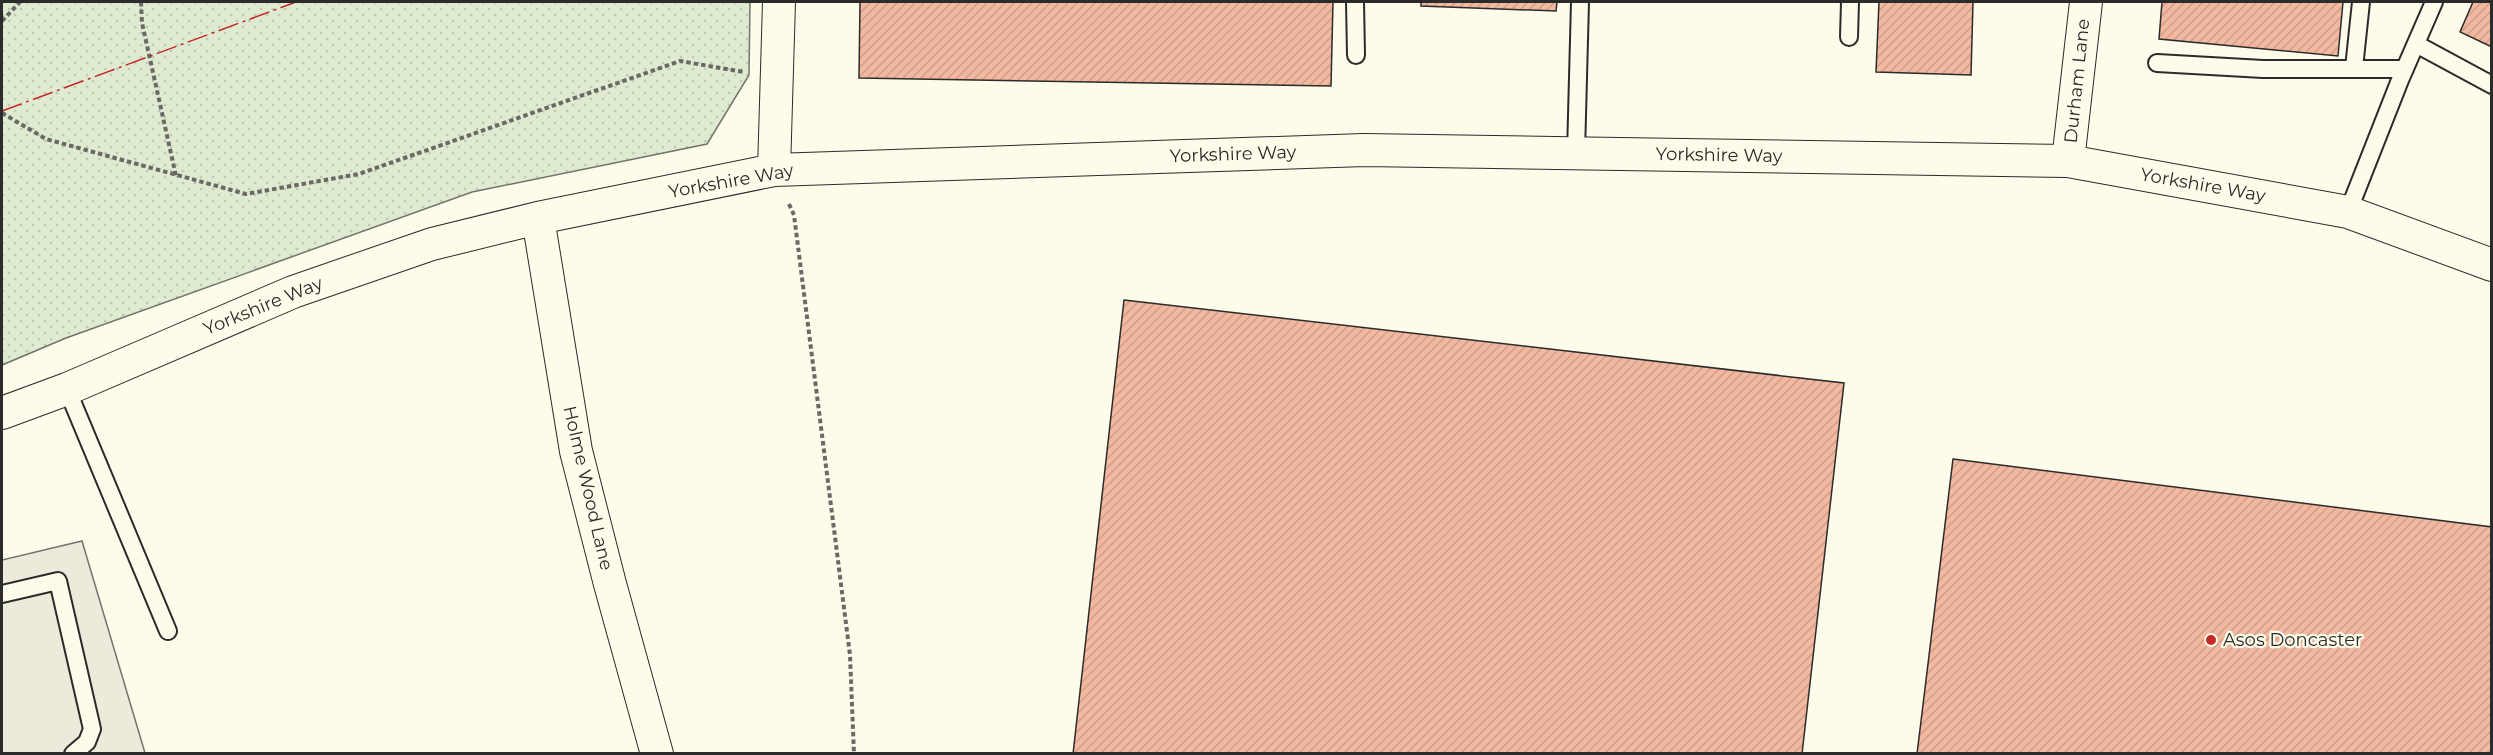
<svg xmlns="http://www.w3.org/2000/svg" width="2493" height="755" font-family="Montserrat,sans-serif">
<defs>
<pattern id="green-dots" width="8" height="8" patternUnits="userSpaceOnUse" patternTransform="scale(1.5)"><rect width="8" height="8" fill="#deebd1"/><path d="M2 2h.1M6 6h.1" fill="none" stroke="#bfcab4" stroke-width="1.8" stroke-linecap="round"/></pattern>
<pattern id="building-hatch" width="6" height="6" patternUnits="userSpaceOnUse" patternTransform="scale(1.5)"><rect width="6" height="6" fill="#f2b8a0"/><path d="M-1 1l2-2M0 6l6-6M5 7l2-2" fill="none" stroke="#d09e8a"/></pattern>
</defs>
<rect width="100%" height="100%" fill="#fdfbea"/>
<!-- green -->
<path fill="url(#green-dots)" stroke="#74746e" stroke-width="1.5" d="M2,2H750L749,75L707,144L472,192L66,338L2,365Z"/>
<!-- parking -->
<path fill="#eceadb" stroke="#74746e" stroke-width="1.5" d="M82,541L145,753H2V560Z"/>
<!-- building -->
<path fill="url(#building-hatch)" stroke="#2b2b2b" stroke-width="1.5" d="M860,2H1333L1331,86L859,78Z
M1421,2H1557L1556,11L1421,6Z
M1879,2H1973L1971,75L1876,72Z
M2162,2H2343L2338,56L2159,39Z
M2473,2H2492V47L2460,32Z
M1124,300L1844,383L1802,754H1073Z
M1953,459L2492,527V754H1917Z"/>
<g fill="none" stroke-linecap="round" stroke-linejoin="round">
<!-- lane casing -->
<g stroke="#2b2b2b" stroke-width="20">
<path id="lane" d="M1355,2L1356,55
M1849,37L1850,2
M2416,44L2492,85
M2157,63L2263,69H2405
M2354,68L2361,2
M1576,153L1580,2
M2348,212L2400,80L2434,2
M67,389L168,631
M2,594L58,581L92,729L87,742L73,754"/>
</g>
<!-- street casing -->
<g stroke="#2b2b2b" stroke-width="34">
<path id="street" d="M2068,161L2086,2
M774,170L779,2
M538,218L576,451L610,584L657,754
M2,413L67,389L293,292L432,244L538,218L774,170L1364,150L2068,161L2348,212L2492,265"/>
</g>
<!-- path -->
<path stroke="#6a6964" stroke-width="4" stroke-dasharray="4.5 3" stroke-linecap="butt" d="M141,2L142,23L176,176
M2,21L20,2
M2,113L46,139L246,194L359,174L680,61L744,72
M789,204L794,215L850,655L854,754"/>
<!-- lane -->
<use href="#lane" stroke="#fdfbea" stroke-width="16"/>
<!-- street -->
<use href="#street" stroke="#fdfbea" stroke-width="32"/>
<!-- power -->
<path stroke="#c62828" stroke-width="1.5" stroke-dasharray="21 4.5 3 4.5" stroke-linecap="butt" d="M2,111L296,2"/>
</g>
<!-- markers -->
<circle fill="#c62828" stroke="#fdfbea" stroke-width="2" cx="2211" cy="640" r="6"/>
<g text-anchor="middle" stroke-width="4.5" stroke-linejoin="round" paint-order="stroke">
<!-- street labels -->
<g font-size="18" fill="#2b2b2b" stroke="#fdfbea">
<text transform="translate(2077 81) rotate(-84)" y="6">Durham Lane</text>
<text transform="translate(1233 154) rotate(-2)" y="6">Yorkshire Way</text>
<text transform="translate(1719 155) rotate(1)" y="6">Yorkshire Way</text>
<text transform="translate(731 181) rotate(-10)" y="6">Yorkshire Way</text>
<text transform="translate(2203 185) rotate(10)" y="6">Yorkshire Way</text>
<text transform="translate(263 306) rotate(-22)" y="6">Yorkshire Way</text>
<text transform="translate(588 488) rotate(77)" y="6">Holme Wood Lane</text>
</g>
<!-- poi labels -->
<g font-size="18" fill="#2b2b2b" stroke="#fdfbea" text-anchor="start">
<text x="2223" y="646">Asos Doncaster</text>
</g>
</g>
<!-- border -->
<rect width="2493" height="755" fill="none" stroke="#2b2b2b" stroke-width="6"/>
</svg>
